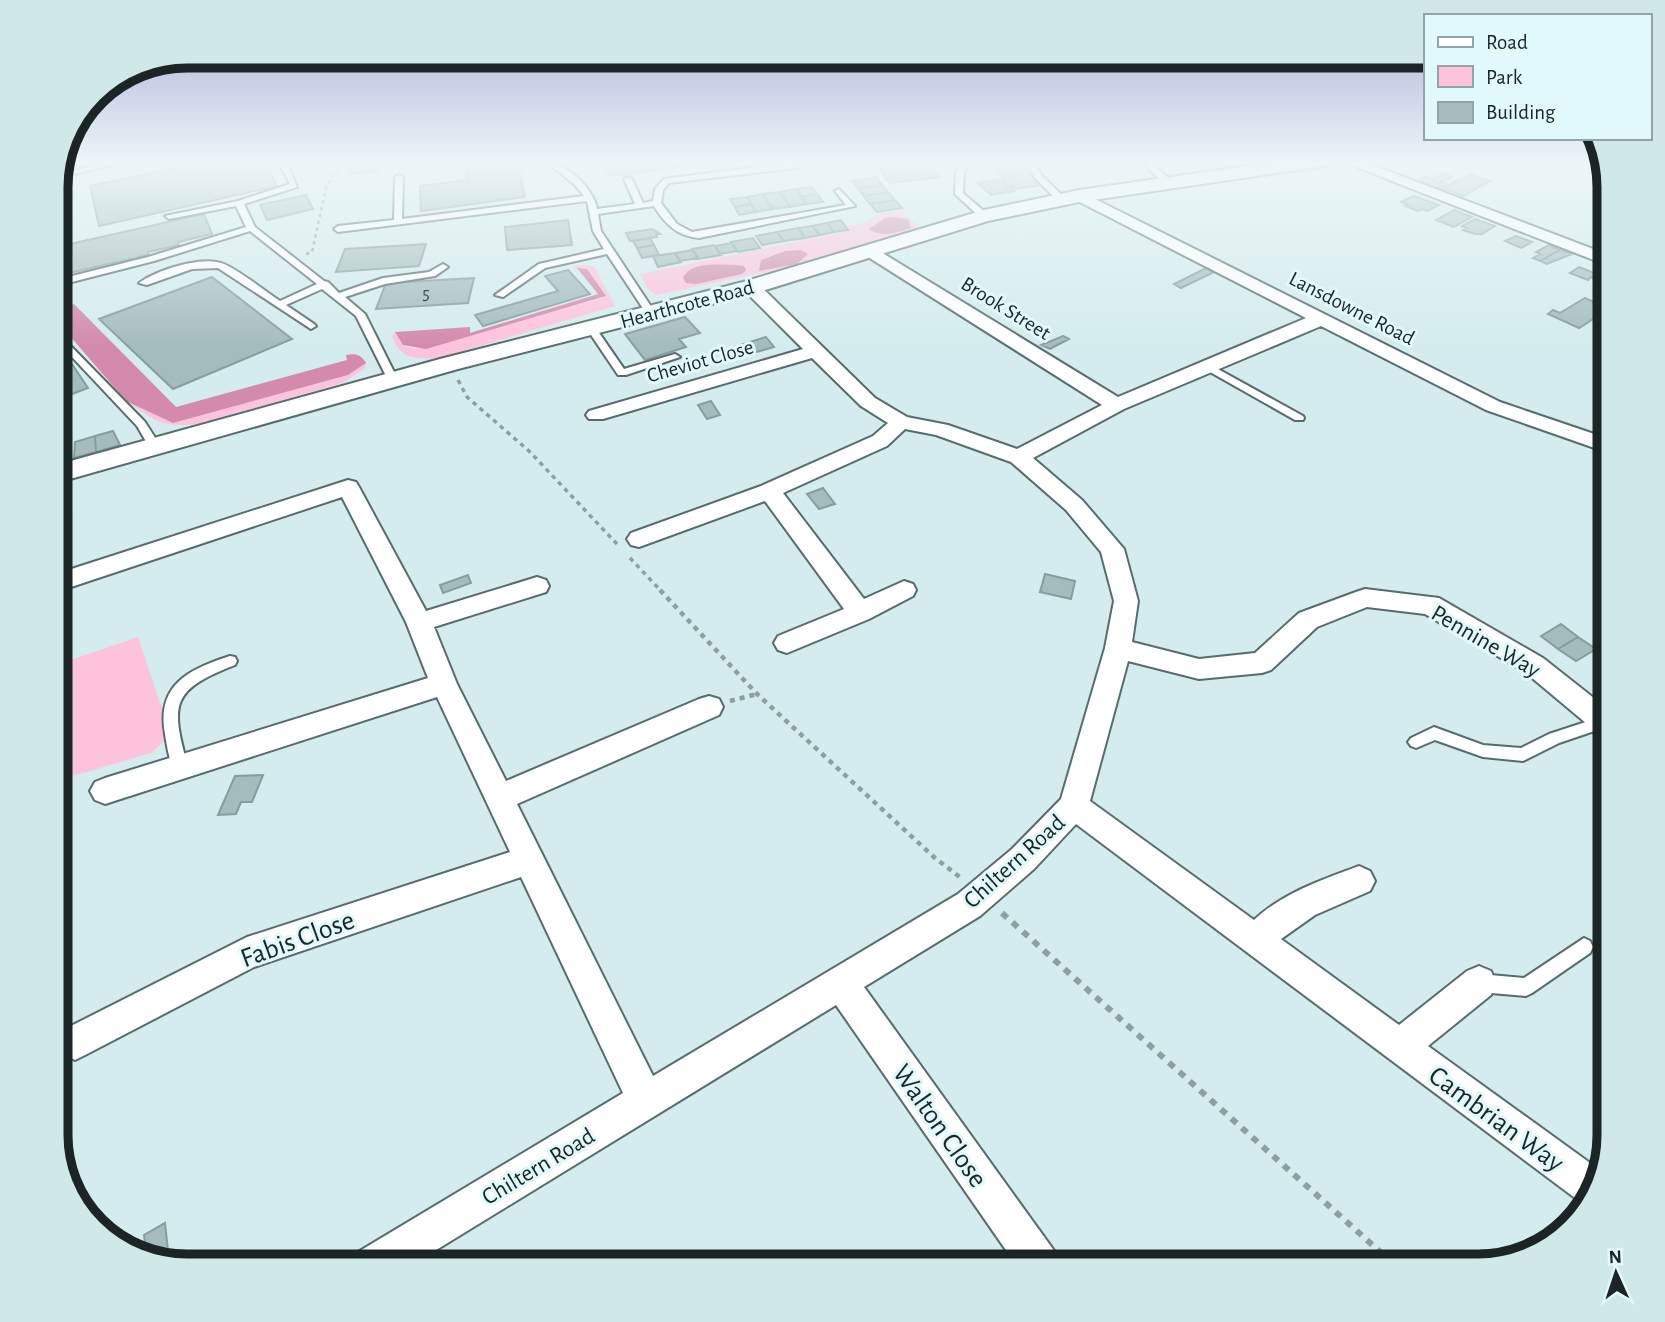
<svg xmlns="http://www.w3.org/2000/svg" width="1665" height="1322" font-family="'Alegreya Sans',sans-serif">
<rect width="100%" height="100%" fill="#d4eced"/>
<!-- green -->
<path fill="#fec3dc" d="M1242,161H1280C1259,164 1171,186 1162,163L1189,169Z
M902,211L920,229L791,267L656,295L647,288L640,274L849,231L846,226L862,223L879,214Z
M579,265L594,266L615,306L439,358C415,359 401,360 392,336L395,332L403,345L415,349L603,298L587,269L576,270L573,266Z
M366,363L365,368L343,383L198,424C160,428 157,421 126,401L173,423L348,375Z
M138,637L171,735L151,753L56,781V665Z"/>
<!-- forest -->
<path fill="#d38aab" d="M892,217L908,219L911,228C897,233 881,238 869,229L885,218Z
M801,250L808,254L797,264L759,271L761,260L785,251Z
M736,265L744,266L746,270L742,274L696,284L686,283L683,278C691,261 719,265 736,265Z
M577,268L587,269L606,296L426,349L403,345L395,332L470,327V333L598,294Z
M74,304L176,407L347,360L346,355C355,353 361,354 366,363L348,375L173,423L126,401L56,320V309Z"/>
<!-- building -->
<path fill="#a5bcbd" stroke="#869d9e" stroke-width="2" d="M208,161H264L277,186L99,226L90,186Z
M350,161H381L380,171L349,174Z
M517,161L525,197L421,211L420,186L467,180L465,162Z
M603,161H710L711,163L609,176Z
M874,161H939L930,164L940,177L890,183Z
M986,161H1017L1042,185L1015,189Z
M1444,173L1452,177L1442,182L1446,184L1437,189L1416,181L1426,176L1433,179Z
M1470,174L1490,181L1463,196L1442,188Z
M876,177L882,185L858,188L852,181Z
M1001,179L1014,191L991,195L978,183Z
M882,185L888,192L864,196L858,188Z
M812,187L817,194L801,197L796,189Z
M796,189L807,204L790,207L780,192Z
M780,192L790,207L773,209L763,194Z
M888,192L895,200L870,204L864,196Z
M763,194L773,209L756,212L747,197Z
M817,194L823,202L807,204L801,197Z
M306,195L313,209L267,220L260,205Z
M1414,196L1439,205L1427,211L1422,209L1417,211L1405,206L1409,205L1401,202Z
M747,197L751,204L735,207L730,199Z
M895,200L902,208L877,212L870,204Z
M751,204L756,212L739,215L735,207Z
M1454,210L1472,217L1454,227L1436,220Z
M204,214L212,234L178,242L179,245L148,252V255L65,274L61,246Z
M1475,219L1495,226L1482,234H1475L1463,230L1467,228L1462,226Z
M568,220L572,245L507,250L505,227Z
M841,220L848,230L834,232L827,223Z
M827,223L834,232L820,235L812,226Z
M812,226L820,235L805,238L798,228Z
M798,228L805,238L784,241L777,232Z
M653,229L660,234H656L657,237L630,241L626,233Z
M777,232L784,241L762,245L756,236Z
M1516,236L1532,242L1521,248L1505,241Z
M650,238L654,245L637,248L633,241Z
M753,238L760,248L738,252L731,242Z
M732,243L737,251L720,254L715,246Z
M426,244L419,266L336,272L345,249Z
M654,245L659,255L642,258L637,248Z
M714,245L721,255L698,259L692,249Z
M1549,245L1560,250L1540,261L1533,258L1540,254L1536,252Z
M693,250L698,258L680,261L675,253Z
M1560,250L1572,254L1547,264L1540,261Z
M675,253L681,262L658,267L653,256Z
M1579,267L1602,276L1597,280L1591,277L1588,280L1570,273Z
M1206,268L1214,272L1181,288L1174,284Z
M568,270L590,294L483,326L475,315L558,291L545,276Z
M212,277L292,339L173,389L99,319Z
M474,278L468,303L376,309L386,283Z
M1585,298L1609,309L1579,328L1548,314L1553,310L1560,313Z
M685,317L700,333L679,339L686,347L645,360L625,334Z
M1063,336L1069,339L1050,349L1041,345Z
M766,337L774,347L753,353L740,345Z
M66,355L88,388L56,400V358Z
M711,401L720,415L707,419L698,405Z
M113,431L120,445L96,452L95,436Z
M95,436L96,452L74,458L75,442Z
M823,488L835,504L819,509L807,494Z
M1045,574L1075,581L1071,599L1040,592Z
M468,575L471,583L443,593L440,585Z
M1561,624L1578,637L1558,649L1541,636Z
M1578,637L1596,649L1576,661L1558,649Z
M263,775L252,802H241L236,814L218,815L235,776Z
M165,1223L169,1260L146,1251L144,1235Z"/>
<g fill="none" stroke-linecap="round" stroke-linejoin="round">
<!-- service casing -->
<g stroke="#576c6d" stroke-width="4">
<path id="service" d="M116,161H132L56,178L57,174Z
M278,161H286L297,187L244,204L255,227L324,281L328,282L339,293L383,278L429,272L443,264L448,267L435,276L385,284L345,297L365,314L398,380L397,382L393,383L388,380L356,316L322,289L286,305L314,324L316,326L311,329L218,268L192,269L147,285L139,283C157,270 203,255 224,264C242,272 263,290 280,301L317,284L250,231L154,261L56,286V280L148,257L246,227L236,206L169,219L165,216L238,201L290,184Z
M545,161C565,161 594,189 597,209L635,204L624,179L628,177L632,179L643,203L653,201L655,189L664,179L803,161L800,167L787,169L669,183L663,190L661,203L677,224L692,232L846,205L835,191L839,189L855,206L699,238C677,236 665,224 654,206L598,214L601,231L656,314L651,317L648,316L607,254L545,268L503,297L495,295L539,264L604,249L593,231L587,201L338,232L334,229L338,226L394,220L395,177L399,175L403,177L402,219L584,196L575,185Z
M961,161H969L964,173L963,193L987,214V218H981L955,194L956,173Z
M1027,161H1035L1041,175L1064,197V201H1058L1035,178Z
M1141,161H1150L1172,182V186H1166Z
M1609,319V326L1603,330H1597V326Z
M589,327H595L624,369L675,354L680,357L626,375H618L587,329Z
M56,331L145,422L161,447L159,450H151L137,426L56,340Z
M1207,363L1303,416L1304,418L1303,420H1295L1203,368V364Z
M230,656L235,657L237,661L235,665C171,690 170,703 188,767L185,772L180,774L175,772C169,760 167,747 165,734C156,685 189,669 230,656Z
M1604,716L1609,718V726L1559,743L1523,761L1483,757L1435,740L1416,748L1411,746L1408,742L1411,738L1434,727L1483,745L1521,748L1549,734Z
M1584,938L1590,941L1593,947L1590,953L1532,993L1526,996L1479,992L1473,989L1470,983L1473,977L1479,974L1524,978Z"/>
</g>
<!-- minor casing -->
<g stroke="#576c6d" stroke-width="4">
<path id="minor" d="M1341,161H1362L1609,255V266Z
M1079,191L1500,402L1609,439V453L1486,410L1321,326L1124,409L1033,458L1082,500L1124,549L1138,601L1132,642L1199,659L1255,653L1299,613L1356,592L1365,589L1439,598L1543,658L1609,710V737L1599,734L1525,672L1425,614L1367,607L1317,627L1271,670L1262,673L1199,679L1128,661L1090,801L1254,920C1284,892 1322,880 1359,866L1370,871L1375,881L1370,891L1315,915L1281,939L1399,1025L1467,971L1479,966L1491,971L1496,983L1491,995L1428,1046L1597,1168L1583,1204L1076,824L1034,869L980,916L864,987L1055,1252L1061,1266H1017L836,1005L410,1266H352L358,1252L623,1093L521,877L254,967L87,1054L75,1060L63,1054L57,1042L63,1030L247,937L510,852L437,697L105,804L95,800L90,791L95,782L105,778L428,678L406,622L342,497L56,592V574L348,480L356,482L359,487L426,611L537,577L546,580L549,586L546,592L434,627L457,684L506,781L699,699L709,696L719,699L723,707L719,715L517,804L653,1076L958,894L1012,849L1061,799L1105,648L1114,601L1101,552L1066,510L1011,462L936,435L905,429L887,446L783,493L864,599L904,581L913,584L916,590L913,596L869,619L787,653L778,650L774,643L778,636L844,609L765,501L639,547L631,545L627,539L631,533L761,486L873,436L888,423L861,406L812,358L603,419H589L586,415L589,411L803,349L745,291L742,287L751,282L757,283L875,398L907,417L948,425L1017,449L1102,405L865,255L863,251L865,247L871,246L1118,397L1306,318L1074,199L1071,196L1074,193Z"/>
</g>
<!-- tertiary casing -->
<g stroke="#576c6d" stroke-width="4">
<path id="tertiary" d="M1283,161H1333L1324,166L1079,202L988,221L759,292L458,369L56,483V465L440,359L743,282L984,210L1079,190Z"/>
</g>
<!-- path-far3 -->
<path stroke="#8da0a1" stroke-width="2.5" stroke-dasharray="3.5 3.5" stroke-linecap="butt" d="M306,254L312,252L326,188L339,167L330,161"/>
<!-- path-far2 -->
<path stroke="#8da0a1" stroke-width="3.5" stroke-dasharray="4.5 4.5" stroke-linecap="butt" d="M458,380L467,397L529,451L617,544
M630,558L662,592"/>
<!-- path-far1 -->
<path stroke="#8da0a1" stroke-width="4.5" stroke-dasharray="5 5" stroke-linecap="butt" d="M660,590L757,694L935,858L961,878
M730,701L757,694"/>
<!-- path -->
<path stroke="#8da0a1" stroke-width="6" stroke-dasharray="7 7" stroke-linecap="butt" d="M1002,913L1396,1266"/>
<!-- service -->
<use href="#service" fill="#fff" fill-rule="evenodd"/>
<!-- minor -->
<use href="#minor" fill="#fff" fill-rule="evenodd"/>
<!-- tertiary -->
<use href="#tertiary" fill="#fff" fill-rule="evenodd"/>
</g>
<!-- sky -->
<linearGradient id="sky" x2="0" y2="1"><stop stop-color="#a6a9d6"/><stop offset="0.47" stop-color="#ecf6f7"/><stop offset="1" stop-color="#ecf6f7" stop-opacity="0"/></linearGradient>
<rect width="1665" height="346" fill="url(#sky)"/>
<g text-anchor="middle" stroke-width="6" stroke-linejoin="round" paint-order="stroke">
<!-- far-number labels -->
<g font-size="18" fill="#3e4b4c">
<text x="426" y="299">5</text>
</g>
<!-- far-street labels -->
<g font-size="21" fill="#1c2526" stroke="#e1f9fa">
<text transform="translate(687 304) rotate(-15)" y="7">Hearthcote Road</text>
<text transform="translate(1006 308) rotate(32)" y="7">Brook Street</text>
<text transform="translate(1352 308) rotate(27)" y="7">Lansdowne Road</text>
<text transform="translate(700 361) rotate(-16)" y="7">Cheviot Close</text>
</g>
<!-- street labels -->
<g font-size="24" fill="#1c2526" stroke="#e1f9fa">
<text transform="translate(1486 641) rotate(30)" y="8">Pennine Way</text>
<text transform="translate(1014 861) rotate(-42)" y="8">Chiltern Road</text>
<text transform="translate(538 1166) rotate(-31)" y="8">Chiltern Road</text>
</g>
<!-- near-street labels -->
<g font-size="28" fill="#1c2526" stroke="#e1f9fa">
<text transform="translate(297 938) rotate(-20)" y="10">Fabis Close</text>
<text transform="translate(1497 1118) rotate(36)" y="10">Cambrian Way</text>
<text transform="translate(941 1125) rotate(55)" y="10">Walton Close</text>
</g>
</g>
<!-- crop -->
<path d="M0 0H1665V1322H0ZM187 68H1478A119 119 0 0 1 1597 187V1135A119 119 0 0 1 1478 1254H187A119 119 0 0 1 68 1135V187A119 119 0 0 1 187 68Z" fill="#d1e8e9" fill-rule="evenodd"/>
<path fill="none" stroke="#1c2526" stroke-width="9" d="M187 68H1478A119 119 0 0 1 1597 187V1135A119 119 0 0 1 1478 1254H187A119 119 0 0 1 68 1135V187A119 119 0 0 1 187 68Z"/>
<!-- legend -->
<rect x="1424" y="14" width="228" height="126" fill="#e1f9fa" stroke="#92a4a5" stroke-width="2"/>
<rect x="1438" y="37" width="35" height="10" fill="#ffffff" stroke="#92a4a5" stroke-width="2"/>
<text x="1486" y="49" font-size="21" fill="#1c2526">Road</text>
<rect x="1438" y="66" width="35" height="21" fill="#fec3dc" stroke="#92a4a5" stroke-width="2"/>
<text x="1486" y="84" font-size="21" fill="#1c2526">Park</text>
<rect x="1438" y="102" width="35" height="21" fill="#a5bcbd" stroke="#92a4a5" stroke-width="2"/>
<text x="1486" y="119" font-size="21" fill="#1c2526">Building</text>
<!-- north arrow -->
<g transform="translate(1616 1273) rotate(357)" stroke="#e1f9fa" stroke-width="5" paint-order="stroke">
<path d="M0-5L12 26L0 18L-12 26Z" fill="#1c2526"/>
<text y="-10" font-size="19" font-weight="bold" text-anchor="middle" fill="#1c2526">N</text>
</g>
</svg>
